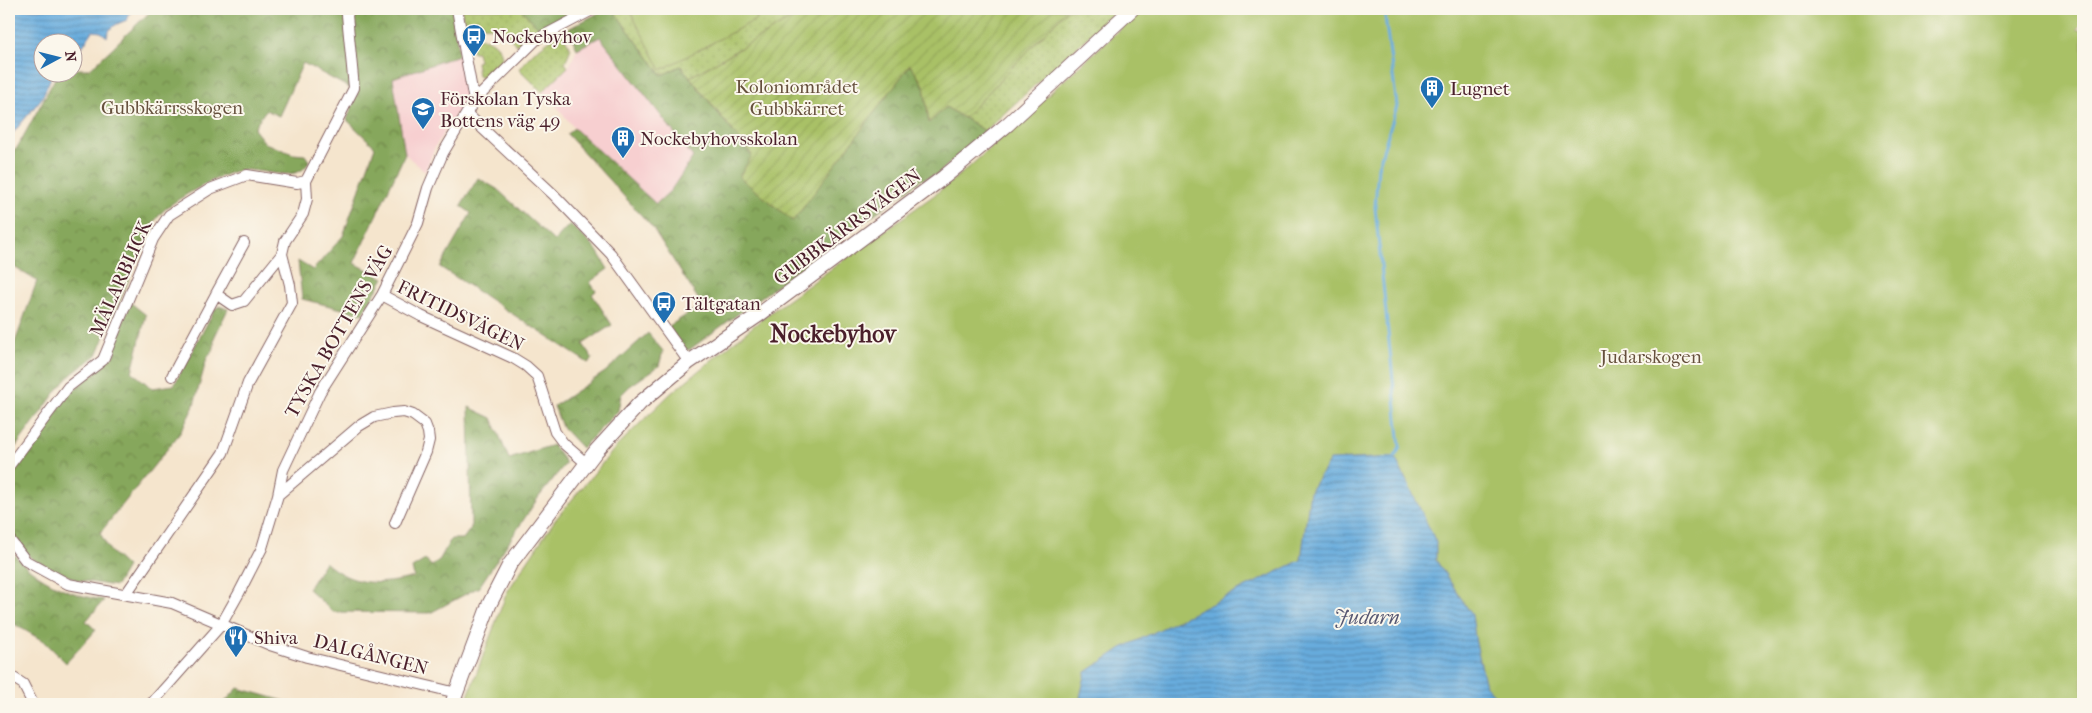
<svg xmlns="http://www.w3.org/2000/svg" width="2092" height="713" font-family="'IM FELL French Canon',serif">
<defs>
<pattern id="grass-dots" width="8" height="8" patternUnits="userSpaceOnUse" patternTransform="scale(1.25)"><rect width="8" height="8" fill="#a9c166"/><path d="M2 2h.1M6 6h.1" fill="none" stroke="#93a559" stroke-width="1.8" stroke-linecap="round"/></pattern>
<pattern id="forest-crowns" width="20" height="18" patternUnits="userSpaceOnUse" patternTransform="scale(1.25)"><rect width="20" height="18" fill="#86a75b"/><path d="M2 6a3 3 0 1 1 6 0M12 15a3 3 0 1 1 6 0" fill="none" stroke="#70874b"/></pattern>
<pattern id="garden-furrows" width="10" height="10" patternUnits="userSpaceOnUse" patternTransform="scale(1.25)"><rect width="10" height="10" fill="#a9c166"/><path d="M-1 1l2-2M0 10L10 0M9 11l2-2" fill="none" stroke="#93a559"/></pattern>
<pattern id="water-rules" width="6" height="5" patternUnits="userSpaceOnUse" patternTransform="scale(1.25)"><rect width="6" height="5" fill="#67acdd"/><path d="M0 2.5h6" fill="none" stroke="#578bb3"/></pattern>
</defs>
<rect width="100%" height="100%" fill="#fbf7ec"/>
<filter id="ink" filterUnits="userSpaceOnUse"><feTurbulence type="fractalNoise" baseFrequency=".02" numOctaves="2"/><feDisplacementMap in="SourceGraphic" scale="10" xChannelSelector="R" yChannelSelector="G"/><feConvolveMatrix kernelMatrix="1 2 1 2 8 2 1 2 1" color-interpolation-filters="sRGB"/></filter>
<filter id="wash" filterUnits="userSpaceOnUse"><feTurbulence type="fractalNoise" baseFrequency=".0096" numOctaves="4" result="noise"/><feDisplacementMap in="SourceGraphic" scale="20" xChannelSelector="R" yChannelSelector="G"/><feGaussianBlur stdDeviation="1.12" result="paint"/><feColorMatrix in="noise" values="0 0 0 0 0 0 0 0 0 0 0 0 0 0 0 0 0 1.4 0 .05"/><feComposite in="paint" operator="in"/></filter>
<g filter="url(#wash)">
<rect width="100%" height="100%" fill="#f5e5cd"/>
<!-- built -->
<path fill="#f7cfd0" d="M600,37L693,157L671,190L656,204L574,128L559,109L542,92L570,65L577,49Z
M459,55L467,97L435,147L425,172L405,154L393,78Z"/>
<!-- grass -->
<path fill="url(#grass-dots)" stroke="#7a7048" d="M461,9H521L541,30L517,45C502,31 487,20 466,30Z
M612,9H634L631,11L757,19L752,9H809L690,77L681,66L662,75Z
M1068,9H1118L985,131L964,118Z
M561,33L571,48L565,63L568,67L542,92L519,69C530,53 545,43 561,33Z
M481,38C492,39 501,46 502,58C499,70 490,77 478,76L476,62L479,61L477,52H473L471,47L476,40Z"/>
<!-- forest -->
<path fill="url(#forest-crowns)" stroke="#686343" d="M153,9H453L459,55L393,78L405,154L354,263L384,278L362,314L302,299L298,261L313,270L343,236L375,147L347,120L357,92L303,63L279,116L266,110L258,121L254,129L265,143L293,154L305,155L309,161C300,185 261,168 242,170C226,171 182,196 169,206C162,211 157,218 151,226L97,355L73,373L58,389L9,456V345H14L37,281L9,264V151L17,148L58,73L72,72L73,69H90Z
M521,9H584L541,30Z
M606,9H612L662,75L681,66L752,156L792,221L910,65L924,85L929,122L946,107L985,131L938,174L921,180L689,350L682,349L669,326L702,305L652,227L567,134L574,128L656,204L671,190L693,157L600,37L577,49L568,29Z
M478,178L497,189L554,241L570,224L596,249L608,269L590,282L596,291L592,294L612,325L583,344L593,359L588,363L440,267L471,213L461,206Z
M131,303L146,315L132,372L152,388L174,385L215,309L219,306L228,309L214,338V348L207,358L193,408L180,433L100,533L110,551L127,567L116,586L77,580L32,559L21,547L9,527V482L16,466L71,392L104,365Z
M648,333L663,351L659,366L630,386L621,395L618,411L582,448L562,427L554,406L605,372Z
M469,407L492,418L509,459L553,445L566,463L538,498L479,587L430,613L333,612L308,589L325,562C352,586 380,586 414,577L412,568L425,560L432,566L440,559L451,539H463L471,528Z
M9,548C29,576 69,596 104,600L86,621L96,630L66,663L45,642L9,621Z
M238,688L295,704H223Z"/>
<!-- park -->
<path fill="#a9c166" stroke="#7a7048" d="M634,9H752L757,19L661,70L630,11Z
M1142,9H2083V23L2077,29L2083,31V704H465L507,592L555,520L616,447L670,394L767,315L933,196L967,169Z"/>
<!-- garden -->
<path fill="url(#garden-furrows)" stroke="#7a7048" d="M809,9H1068L964,118L946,107L929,123L924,85L910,65L793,221L739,177L752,155L690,77Z"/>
<!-- water -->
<path fill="url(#water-rules)" stroke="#586684" d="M9,9H132L127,20C117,24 109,26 107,37L101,32L93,31L80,50L78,60L73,61L72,42H42V72L53,73L42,98L9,138Z
M1395,457L1436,542V560L1472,615L1476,643L1486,686L1503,704H1083L1080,697L1086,672L1122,648L1301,560L1310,491L1330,460Z"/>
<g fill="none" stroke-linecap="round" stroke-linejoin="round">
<!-- stream -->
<path stroke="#67acdd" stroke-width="3" d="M1384,9L1397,106L1378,167L1375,207L1400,447L1395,457"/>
</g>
</g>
<g filter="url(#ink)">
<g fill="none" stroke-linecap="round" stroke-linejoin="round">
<!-- street casing -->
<g stroke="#866464" stroke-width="12">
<path id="street" d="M457,9L474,101
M467,114L553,194L611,254L689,362
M244,243L216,294L232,305L244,301L282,254L285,241L303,214L307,199L306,181L354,88L347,15L350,9
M382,295L421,316L513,358L526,366L537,376L555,432L564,444L587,464
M172,376L216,294
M9,466L68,387L103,360L153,239L169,215L210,189L247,175L297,183L306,181
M278,495L359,426L374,417L393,413L404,412L413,415L425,424L428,432L429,440L426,452L395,523
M9,539L26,561L68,584L172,603L270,645L307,657L457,693
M126,594L223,453L248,383L292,303L290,285L282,254
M9,675L23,684L33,704
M151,704L221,625L239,593L262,548L278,495L283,470L320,392L382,295L418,223L428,188L443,153L474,101L537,39L594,9"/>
</g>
<!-- secondary casing -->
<g stroke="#866464" stroke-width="16">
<path id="secondary" d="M452,704L489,605L510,564L596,451L640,403L689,362L760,314L944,177L1008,124L1132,9"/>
</g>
<!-- street -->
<use href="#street" stroke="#fff" stroke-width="10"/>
<!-- secondary -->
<use href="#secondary" stroke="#fff" stroke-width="14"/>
</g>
</g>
<!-- icons -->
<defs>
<g id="bus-pin" transform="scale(1.25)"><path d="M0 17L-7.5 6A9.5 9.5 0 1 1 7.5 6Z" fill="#1f6fb2" stroke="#fbf7ec"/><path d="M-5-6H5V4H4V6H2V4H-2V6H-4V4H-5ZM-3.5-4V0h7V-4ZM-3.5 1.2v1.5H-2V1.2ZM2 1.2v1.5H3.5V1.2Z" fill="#fff"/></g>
<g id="building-pin" transform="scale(1.25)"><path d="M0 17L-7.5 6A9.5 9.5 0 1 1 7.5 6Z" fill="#1f6fb2" stroke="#fbf7ec"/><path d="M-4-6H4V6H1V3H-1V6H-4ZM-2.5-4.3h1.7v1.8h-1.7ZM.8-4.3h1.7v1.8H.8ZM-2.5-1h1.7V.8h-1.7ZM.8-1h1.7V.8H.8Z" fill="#fff"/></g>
<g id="school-pin" transform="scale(1.25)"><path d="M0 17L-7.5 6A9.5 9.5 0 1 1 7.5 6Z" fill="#1f6fb2" stroke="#fbf7ec"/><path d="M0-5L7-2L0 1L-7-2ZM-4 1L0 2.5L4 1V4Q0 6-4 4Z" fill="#fff"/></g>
<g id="restaurant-pin" transform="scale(1.25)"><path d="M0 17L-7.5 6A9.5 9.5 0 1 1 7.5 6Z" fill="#1f6fb2" stroke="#fbf7ec"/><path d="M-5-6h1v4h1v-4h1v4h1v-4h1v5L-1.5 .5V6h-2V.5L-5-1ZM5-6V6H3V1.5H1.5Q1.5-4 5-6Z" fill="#fff"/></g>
</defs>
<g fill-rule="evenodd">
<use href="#bus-pin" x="474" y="36"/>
<use href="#building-pin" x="1432" y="88"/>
<use href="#school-pin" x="423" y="109"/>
<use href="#building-pin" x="623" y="138"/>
<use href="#bus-pin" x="664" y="303"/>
<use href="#restaurant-pin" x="236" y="637"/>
</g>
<g text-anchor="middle" stroke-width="4" stroke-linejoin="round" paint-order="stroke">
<!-- poi labels -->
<g font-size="19" fill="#4a1f2b" stroke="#fbf7ec" text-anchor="start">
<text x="492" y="43">Nockebyhov</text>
<text x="1450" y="95">Lugnet</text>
<text x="440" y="105">Förskolan Tyska<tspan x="440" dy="22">Bottens väg 49</tspan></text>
<text x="640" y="145">Nockebyhovsskolan</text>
<text x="682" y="310">Tältgatan</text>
<text x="254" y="644">Shiva</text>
</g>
<!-- park labels -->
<g font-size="19" fill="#66503d" stroke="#fbf7ec">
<text x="797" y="93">Koloniområdet<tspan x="797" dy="22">Gubbkärret</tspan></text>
<text x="172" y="114">Gubbkärrsskogen</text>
<text x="1651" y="363">Judarskogen</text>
</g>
<!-- street labels -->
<g font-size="19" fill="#4a1f2b" stroke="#fbf7ec">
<text transform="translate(847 226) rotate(-37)" y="7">GUBBKÄRRSVÄGEN</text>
<text transform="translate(120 278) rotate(-66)" y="7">MÄLARBLICK</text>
<text transform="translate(461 315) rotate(26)" y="7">FRITIDSVÄGEN</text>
<text transform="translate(338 331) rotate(-60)" y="7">TYSKA BOTTENS VÄG</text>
<text transform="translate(371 654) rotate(14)" y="7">DALGÅNGEN</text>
</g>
<!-- water labels -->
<g font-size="20" font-style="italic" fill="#565772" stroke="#fbf7ec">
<text x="1367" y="624">Judarn</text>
</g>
<!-- district labels -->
<g font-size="24" font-weight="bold" fill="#4a1f2b" stroke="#fbf7ec">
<text x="833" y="342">Nockebyhov</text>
</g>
</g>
<!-- margin -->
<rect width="2092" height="713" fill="none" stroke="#fbf7ec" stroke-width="30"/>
<!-- north arrow -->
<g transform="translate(58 58) rotate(83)"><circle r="24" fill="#fbf7ec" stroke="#b4a19f"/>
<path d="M0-4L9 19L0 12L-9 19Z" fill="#1f6fb2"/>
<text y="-8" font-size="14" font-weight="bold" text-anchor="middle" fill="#4a1f2b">N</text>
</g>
</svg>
